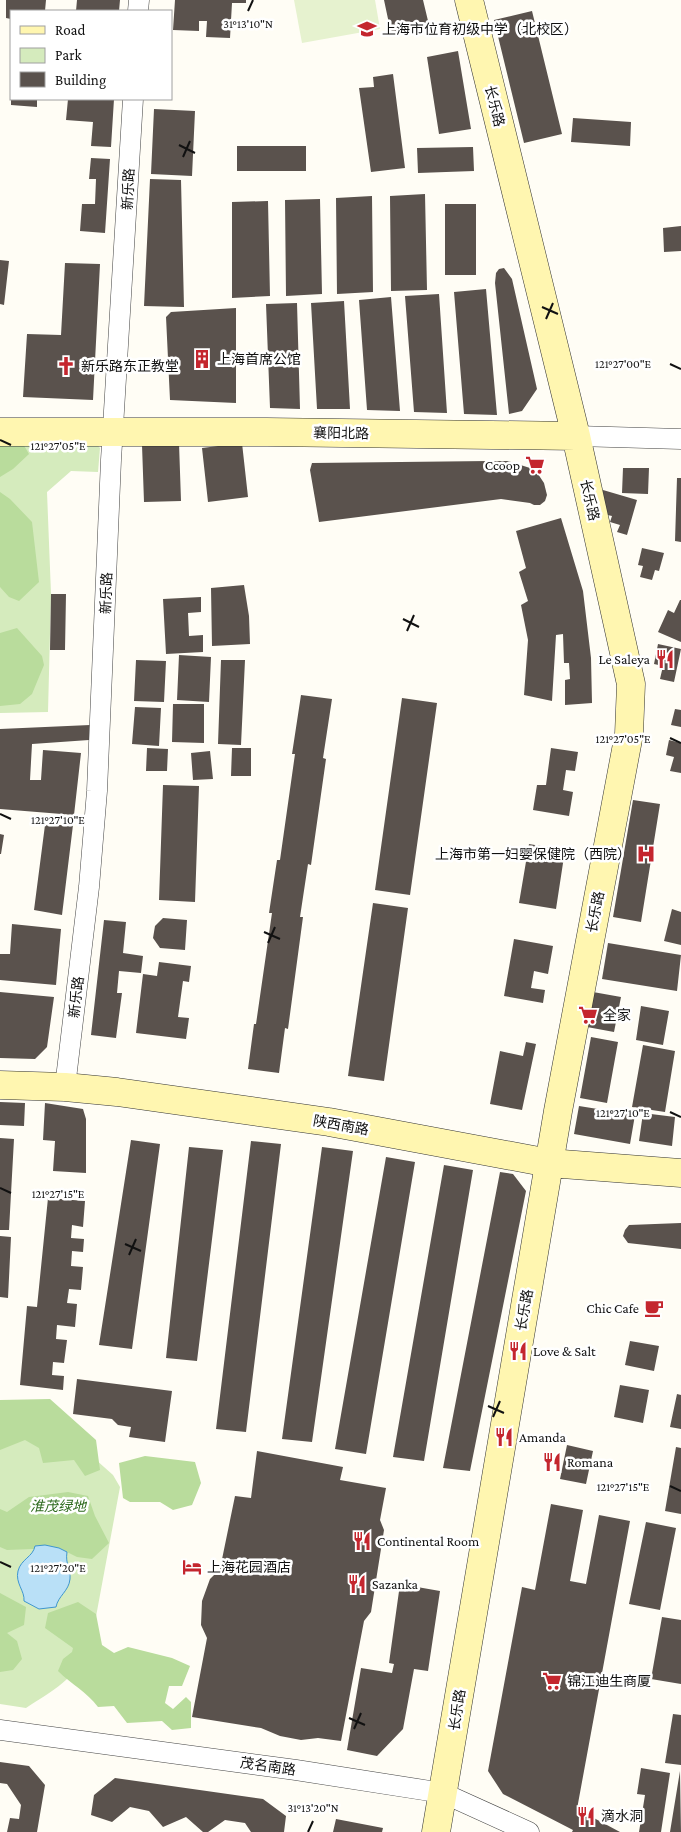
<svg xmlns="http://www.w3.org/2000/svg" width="681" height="1832" font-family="'Crimson Pro','Noto Sans SC',serif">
<rect width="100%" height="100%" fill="#fffdf5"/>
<!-- green -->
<path fill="#d5ebbd" d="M0,433L91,437L100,448L98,472L71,471L47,492L51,594L48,712L0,713Z
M0,1418L68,1435L113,1475L120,1487L90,1649C73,1680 55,1689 26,1708L0,1704Z"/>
<!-- forest -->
<path fill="#b9dc9c" d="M0,441L22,442L29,454L13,469L0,477Z
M0,492L10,499L32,522L39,582L19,601L9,597L0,587Z
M17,628L42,656L44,665L32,694L20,704L0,706V633Z
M50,1399L96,1440L100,1470L85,1476L74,1460L43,1463L39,1448L25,1440L0,1450V1400Z
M145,1456L195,1462L201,1483L192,1505L173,1510L160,1502H130L123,1498L119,1463Z
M68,1492L88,1496L95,1516L109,1543L92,1559L77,1557L59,1548L7,1550L0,1547V1509L7,1512L29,1497Z
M0,1593L26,1607L24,1625L7,1633L17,1641L22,1659L13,1670L0,1672Z
M78,1602L96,1614L102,1645L114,1653L128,1647L172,1658L190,1666L182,1686H169L165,1703L173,1709L186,1697L191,1702V1728L172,1730L162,1721L127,1723L114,1706L98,1707C87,1692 71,1684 58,1671L63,1659L72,1652L73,1648L45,1628L48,1613Z"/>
<!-- pitch -->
<path fill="#e6f2cf" d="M294,0H375L380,29L302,43Z"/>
<!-- water -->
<path fill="#b9e0f7" stroke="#3f96cf" d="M45,1545L59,1548L67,1552C65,1564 71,1569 70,1579C69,1591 58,1596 56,1607L39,1609L24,1601C25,1591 15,1583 18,1571C21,1559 33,1557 35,1546Z"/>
<!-- building -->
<path fill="#5a524d" d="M6,0H46L45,11H11V19L6,18Z
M77,0H120L119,11H76Z
M175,0H246V3H232L230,38L206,37L207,21H199V31L173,30Z
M384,0H423L429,25L391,33Z
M532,11L562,134L524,143L494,20Z
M458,51L471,129L439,134L427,57Z
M393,74L405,168L371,172L359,88L374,87L373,77Z
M11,99H37V107L11,105Z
M68,99H114L111,147L91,146L93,122L66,120Z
M154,109L195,111L192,176L151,174Z
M573,118L631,122L630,146L571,142Z
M237,146H306V171H237Z
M473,147L474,171L418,173L417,148Z
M91,158L110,159L105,233L80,231L82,204H95L96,179H89Z
M150,179L181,180L184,307L144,306Z
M425,194L427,290L391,291L390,196Z
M372,196L373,292L337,294L336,198Z
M320,199L322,294L286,296L285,200Z
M268,201L270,296L232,298V202Z
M445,204H476V275H445Z
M681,226V251L664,252L663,228Z
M0,260L9,261L4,305L0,304Z
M65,263L100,264L93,400L23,397L27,334L61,335Z
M504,268L512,279L537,389L522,411L509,414L495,283L496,273L499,269Z
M486,289L497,415L464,414L454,292Z
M439,294L447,413L414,412L405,296Z
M391,297L400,411L367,410L359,300Z
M344,301L350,409H317L311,303Z
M297,303L300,409L270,408L266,304Z
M236,308V403L170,400L166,317L171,312Z
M179,443L181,501L144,502L142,445Z
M242,443L248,497L208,502L202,448Z
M489,461H508L530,468L538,474L544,483L547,495L545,501L540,505H534L530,503L501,499L319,522L310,470L312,463Z
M623,468H649L648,494L622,493Z
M677,478H681V542L675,541Z
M603,490L637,500L627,535L617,532L620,525L610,522L612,516L603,514L598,506Z
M561,518L583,591L591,658L592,703L565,705V680L570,679L569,663H564L563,634L556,635L552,701L524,695L528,640L521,605L528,601L519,572L526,568L516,531Z
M642,548L664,553L659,571L655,570L652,580L640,577L643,566L638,565Z
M244,585L249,616L250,644L212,646L211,588Z
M51,594H66L65,650H50Z
M201,597V612L188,613L189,636L203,635V652L166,654L163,599Z
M680,600H681V642L658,632L668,610L674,613Z
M658,644L681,649L674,682L660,679L663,666L654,664Z
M179,655L211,657L209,702L177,700Z
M136,660L166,661L164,702L134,701Z
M221,660H245L241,745L218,744Z
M301,695L332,699L323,758L326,759L311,865L308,864L300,917H303L288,1029L285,1028L279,1073L248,1069L254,1024H256L272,913H269L277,860H280L295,754H292Z
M402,698L437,703L410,895L375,890Z
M173,704H204V743L172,742Z
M135,707L161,708L159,746L132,744Z
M675,709L681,710V727L671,725Z
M90,725L89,740L32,744L30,780H41L43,750L81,753L74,815L0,809V729Z
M669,740L681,743V773L670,771L674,757L666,755Z
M147,748L168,749L167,771H146Z
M232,748H251V776H231Z
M551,748L578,752L575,771L566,770L563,790L573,792L569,816L533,810L537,785H546Z
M210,751L213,779L193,780L191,753Z
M163,785L199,786L195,902L159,900Z
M633,800L660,804L641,922L613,917Z
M45,825H73L62,915L34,910Z
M0,834L4,835L1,854H0Z
M529,844L565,850L556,909L519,903Z
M373,903L408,908L384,1081L348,1076Z
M672,909L681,912V945L664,941Z
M163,918L187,920L185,950L160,948L153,938L155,926Z
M104,920L126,922L123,953L143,956L141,973L119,971L117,993H122L116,1038L91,1035Z
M12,924L61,929L56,985L0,980V954H10Z
M514,939L553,946L548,974L534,971L531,988L545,990L543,1003L504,996Z
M608,943L681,955L677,991L602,979Z
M159,962L191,966L189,982L183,981L178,1017L189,1018L186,1039L136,1033L143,974L157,976Z
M0,992L54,997L47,1047L35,1059L0,1058Z
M593,992L621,997L614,1032L587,1027Z
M641,1006L669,1011L663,1045L636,1040Z
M591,1037L618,1042L607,1103L580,1098Z
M526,1042L536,1044L522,1110L490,1104L500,1051L523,1056Z
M643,1045L675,1051L665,1112L632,1107Z
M0,1102L25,1103L24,1126L0,1125Z
M45,1103L83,1109L86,1119V1173L53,1171L55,1141L43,1140Z
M579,1106L635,1115L630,1144L574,1134Z
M643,1113L675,1117L672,1146L639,1141Z
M0,1138L14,1139L9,1230H0Z
M131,1140L160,1144L132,1349L99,1345Z
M251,1141L281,1144L246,1432L216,1429Z
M189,1147L223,1150L197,1361L166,1358Z
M322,1147L353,1151L312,1442L282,1439Z
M386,1157L415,1162L366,1454L335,1449Z
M444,1165L473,1170L424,1461L393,1457Z
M500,1172L513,1174L526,1191L470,1471L443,1468Z
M48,1198L85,1201L83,1227L72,1225L71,1238L84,1239L83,1252L72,1251L71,1266L83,1267L81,1290L69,1289L67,1303L77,1304L75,1327L57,1325L56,1339L67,1340L64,1363L53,1362L52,1375L64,1376L63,1390L20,1385L27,1306L37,1307Z
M681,1223V1249L628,1243L623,1236L625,1230L629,1225Z
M0,1236L11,1237L8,1298L0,1297Z
M630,1341L659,1346L654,1371L625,1365Z
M77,1379L172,1391L165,1442L129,1437L131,1427L118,1425L112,1419L73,1414Z
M620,1385L649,1390L643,1423L614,1417Z
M677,1394L681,1395V1429L670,1427Z
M567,1445L593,1451L586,1484L560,1479Z
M676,1447L681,1448V1514L665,1511Z
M257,1451L343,1467L340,1480L386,1488L380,1520L384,1530L371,1612L364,1621L341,1741L318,1738L301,1740L280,1736L261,1728L192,1717L207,1638L201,1625L202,1601L210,1579L220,1569L235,1496L251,1498Z
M551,1504L583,1510L570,1581L586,1584L599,1515L630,1521L577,1809L620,1832H572L573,1830L503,1794L488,1771L522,1587L535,1590Z
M646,1522L676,1528L660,1610L629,1604Z
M400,1584L440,1591L428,1671L414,1669L403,1729L377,1756L347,1750L361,1668L392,1673L394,1664L389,1663Z
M662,1617L681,1620V1684L651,1679Z
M673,1714L681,1715V1765L665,1763Z
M0,1762L29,1766L45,1785L37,1832H7L10,1818L19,1819L21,1805L7,1784L0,1783Z
M641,1768L670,1773L661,1832H639L645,1795L637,1794Z
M680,1771L681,1832H670Z
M115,1778L263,1799L286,1816L284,1832H251L245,1823L225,1820L208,1832H203L186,1817L163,1827L149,1811L130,1807L112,1822L91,1815L94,1795Z
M336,1819L383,1828L382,1832H333Z"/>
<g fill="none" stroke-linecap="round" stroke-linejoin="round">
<!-- street casing -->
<g stroke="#444" stroke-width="21">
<path id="street" d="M138,11L139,0
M576,436L681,439
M65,1087L89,887L97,791L111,460L133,99
M0,1730L296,1770L443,1793L529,1832"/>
</g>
<!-- secondary casing -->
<g stroke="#333" stroke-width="29">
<path id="secondary" d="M0,432H267L576,436
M0,1085L65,1087L117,1092L329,1122L549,1163L681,1173
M436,1832L558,1111L629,734L631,684L576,436L469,0"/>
</g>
<!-- street -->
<use href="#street" stroke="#fff" stroke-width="20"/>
<!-- secondary -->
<use href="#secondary" stroke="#fff6b0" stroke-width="28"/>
</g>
<!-- ticks -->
<path fill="none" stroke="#111" stroke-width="2" d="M248,11L253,0M179,145L195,153M183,157L190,141M542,307L558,314M546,319L553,303M670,364L681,369M0,440L11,445M403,619L419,627M407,631L414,615M670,738L681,743M0,814L11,819M264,932L280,939M268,943L275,927M670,1112L681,1117M0,1188L11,1193M125,1244L141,1251M129,1255L136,1239M488,1406L504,1413M493,1417L500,1401M670,1486L681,1491M0,1562L11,1567M349,1718L365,1725M354,1729L361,1713M308,1832L313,1821"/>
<!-- icons -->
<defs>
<g id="school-bare" transform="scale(1.5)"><path d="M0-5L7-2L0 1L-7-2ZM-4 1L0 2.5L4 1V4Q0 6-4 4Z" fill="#c4262e" stroke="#fff" stroke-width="2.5" paint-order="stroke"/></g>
<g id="building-bare" transform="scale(1.5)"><path d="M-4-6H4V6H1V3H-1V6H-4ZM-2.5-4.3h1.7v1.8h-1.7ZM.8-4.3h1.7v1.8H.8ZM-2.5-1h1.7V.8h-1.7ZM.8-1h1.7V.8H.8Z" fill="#c4262e" stroke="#fff" stroke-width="2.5" paint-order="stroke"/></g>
<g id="church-bare" transform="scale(1.5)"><path d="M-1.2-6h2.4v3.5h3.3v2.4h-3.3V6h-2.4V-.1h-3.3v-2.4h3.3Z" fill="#c4262e" stroke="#fff" stroke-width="2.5" paint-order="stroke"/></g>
<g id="supermarket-bare" transform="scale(1.5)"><path d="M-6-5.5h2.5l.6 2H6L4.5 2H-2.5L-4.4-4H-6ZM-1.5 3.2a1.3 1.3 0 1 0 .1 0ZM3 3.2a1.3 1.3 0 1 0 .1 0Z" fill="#c4262e" stroke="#fff" stroke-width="2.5" paint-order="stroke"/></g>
<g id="restaurant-bare" transform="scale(1.5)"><path d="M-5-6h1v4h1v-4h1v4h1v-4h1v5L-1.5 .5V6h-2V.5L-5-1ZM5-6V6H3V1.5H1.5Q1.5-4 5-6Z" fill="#c4262e" stroke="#fff" stroke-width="2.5" paint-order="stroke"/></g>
<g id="hospital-bare" transform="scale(1.5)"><path d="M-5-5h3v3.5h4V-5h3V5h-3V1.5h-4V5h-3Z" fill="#c4262e" stroke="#fff" stroke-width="2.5" paint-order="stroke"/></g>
<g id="cafe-bare" transform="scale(1.5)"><path d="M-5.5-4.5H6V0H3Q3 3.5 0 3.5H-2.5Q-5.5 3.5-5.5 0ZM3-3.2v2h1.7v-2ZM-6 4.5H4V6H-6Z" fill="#c4262e" stroke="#fff" stroke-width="2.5" paint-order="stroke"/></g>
<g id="hotel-bare" transform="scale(1.5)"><path d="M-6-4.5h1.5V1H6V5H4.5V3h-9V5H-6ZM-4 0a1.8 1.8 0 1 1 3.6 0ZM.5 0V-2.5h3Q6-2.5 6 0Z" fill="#c4262e" stroke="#fff" stroke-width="2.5" paint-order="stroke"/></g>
</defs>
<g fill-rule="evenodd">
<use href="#school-bare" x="367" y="29"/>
<use href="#building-bare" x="202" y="359"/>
<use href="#church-bare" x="66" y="366"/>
<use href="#supermarket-bare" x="535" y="465"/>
<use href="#restaurant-bare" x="665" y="659"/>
<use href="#hospital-bare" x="646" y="854"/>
<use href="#supermarket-bare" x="588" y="1015"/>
<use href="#cafe-bare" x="654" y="1308"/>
<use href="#restaurant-bare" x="518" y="1351"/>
<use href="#restaurant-bare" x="504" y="1437"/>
<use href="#restaurant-bare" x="552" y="1462"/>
<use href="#restaurant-bare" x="362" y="1541"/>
<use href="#hotel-bare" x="192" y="1567"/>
<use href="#restaurant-bare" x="357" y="1584"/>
<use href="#supermarket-bare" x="552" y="1681"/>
<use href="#restaurant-bare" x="586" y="1816"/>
</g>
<g text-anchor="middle" stroke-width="5" stroke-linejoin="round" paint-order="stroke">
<!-- poi labels -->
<g font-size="14" fill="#111" stroke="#fff" text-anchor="start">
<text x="382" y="34">上海市位育初级中学（北校区）</text>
<text x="217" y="364">上海首席公馆</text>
<text x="81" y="371">新乐路东正教堂</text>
<text x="520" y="470" text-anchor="end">Ccoop</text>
<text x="650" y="664" text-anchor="end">Le Saleya</text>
<text x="631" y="859" text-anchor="end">上海市第一妇婴保健院（西院）</text>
<text x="603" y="1020">全家</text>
<text x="639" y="1313" text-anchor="end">Chic Cafe</text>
<text x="533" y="1356">Love &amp; Salt</text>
<text x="519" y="1442">Amanda</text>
<text x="567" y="1467">Romana</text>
<text x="377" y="1546">Continental Room</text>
<text x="207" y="1572">上海花园酒店</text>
<text x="372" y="1589">Sazanka</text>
<text x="567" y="1686">锦江迪生商厦</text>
<text x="601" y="1821">滴水洞</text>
</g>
<!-- street labels -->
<g font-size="14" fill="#111" stroke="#fff">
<text transform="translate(495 106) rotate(76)" y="5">长乐路</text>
<text transform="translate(128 189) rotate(-87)" y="5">新乐路</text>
<text transform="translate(341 433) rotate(1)" y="5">襄阳北路</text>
<text transform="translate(590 500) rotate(77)" y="5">长乐路</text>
<text transform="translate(106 593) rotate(-88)" y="5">新乐路</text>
<text transform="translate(595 912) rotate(-79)" y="5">长乐路</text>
<text transform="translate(76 997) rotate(-83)" y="5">新乐路</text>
<text transform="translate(341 1125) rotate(10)" y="5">陕西南路</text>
<text transform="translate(524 1310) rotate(-80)" y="5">长乐路</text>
<text transform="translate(457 1710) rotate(-81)" y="5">长乐路</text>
<text transform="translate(268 1766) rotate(8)" y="5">茂名南路</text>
</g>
<!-- park labels -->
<g font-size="14" font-style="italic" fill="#2f6b1f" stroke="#fff">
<text x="58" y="1511">淮茂绿地</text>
</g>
</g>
<g font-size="12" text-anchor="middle" fill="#111" stroke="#fff" stroke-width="5" stroke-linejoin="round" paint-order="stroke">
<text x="248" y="28">31°13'10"N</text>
<text x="623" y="368">121°27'00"E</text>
<text x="58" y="450">121°27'05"E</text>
<text x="623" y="743">121°27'05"E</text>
<text x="58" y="824">121°27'10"E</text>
<text x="623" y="1117">121°27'10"E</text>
<text x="58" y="1198">121°27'15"E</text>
<text x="623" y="1491">121°27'15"E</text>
<text x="58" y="1572">121°27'20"E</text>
<text x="313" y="1812">31°13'20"N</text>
</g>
<!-- legend -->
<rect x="10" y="10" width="162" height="90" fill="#ffffff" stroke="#a0a0a0"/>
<rect x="20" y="26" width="25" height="8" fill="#fff6b0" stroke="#a0a0a0"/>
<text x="55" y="35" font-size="15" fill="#111111">Road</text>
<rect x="20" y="48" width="25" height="15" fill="#d5ebbd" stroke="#a0a0a0"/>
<text x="55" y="60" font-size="15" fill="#111111">Park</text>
<rect x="20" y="72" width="25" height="15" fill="#5a524d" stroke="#a0a0a0"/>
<text x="55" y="85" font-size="15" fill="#111111">Building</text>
</svg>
